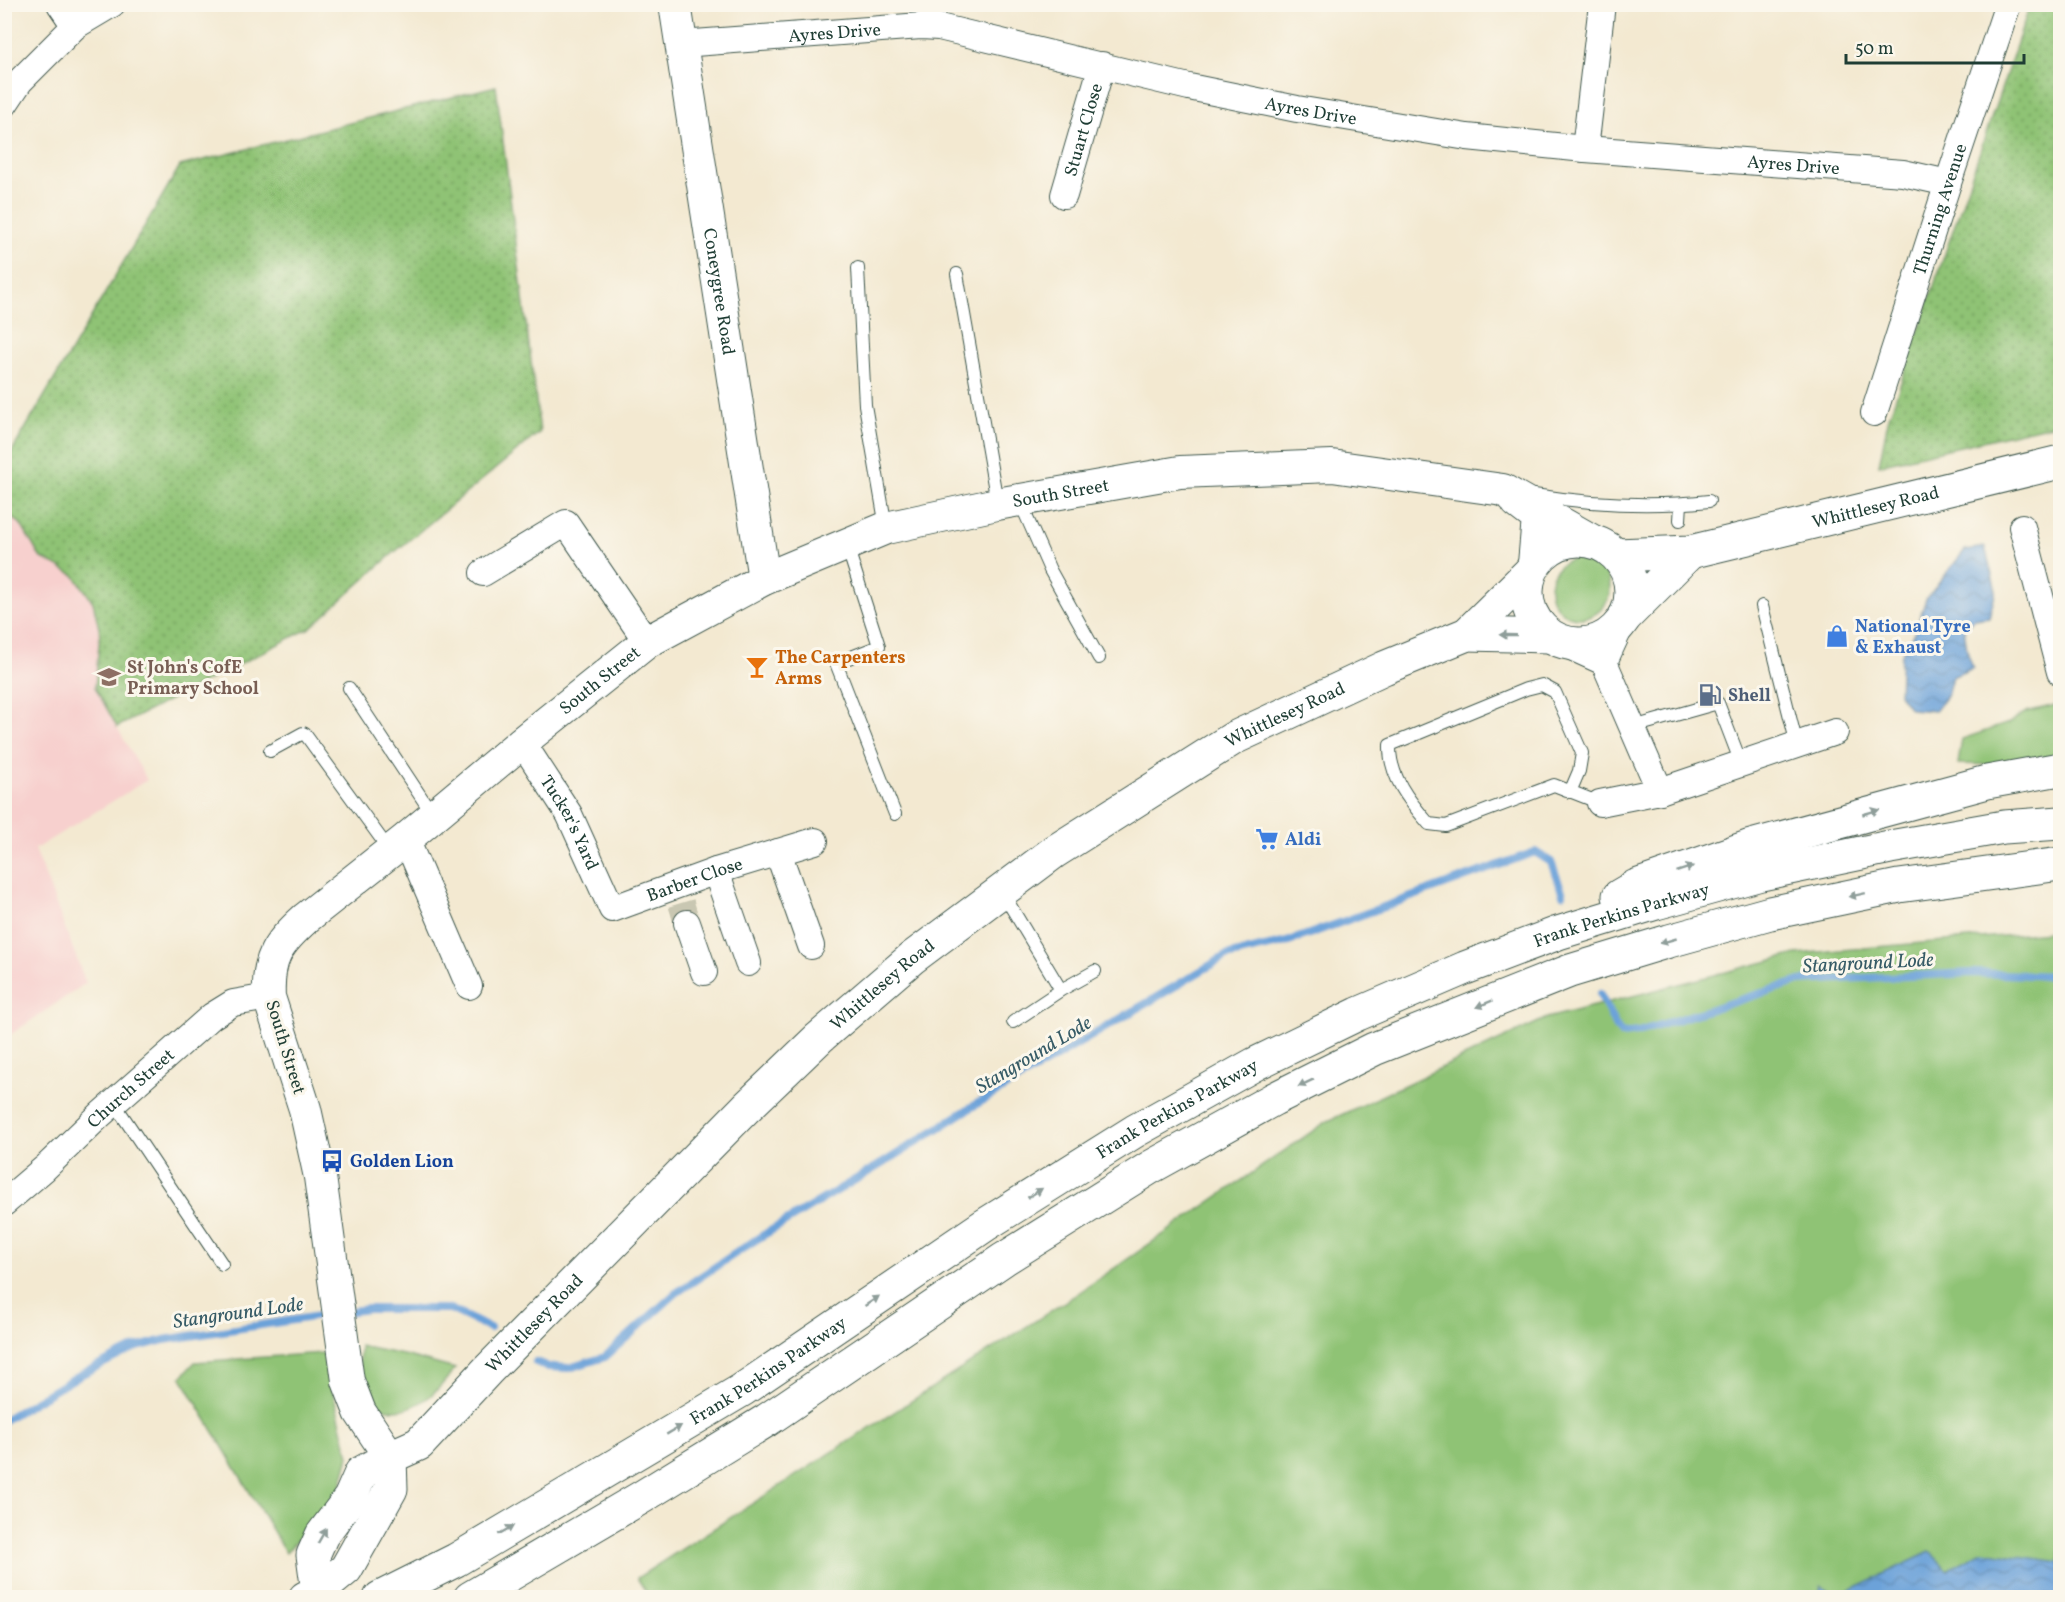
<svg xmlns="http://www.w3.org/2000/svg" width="2065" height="1602" font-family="Vollkorn,serif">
<defs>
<pattern id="park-dots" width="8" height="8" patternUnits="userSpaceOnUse" patternTransform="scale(1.5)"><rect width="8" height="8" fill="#8fc374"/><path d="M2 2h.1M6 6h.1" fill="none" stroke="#74a060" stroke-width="1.8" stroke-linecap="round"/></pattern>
<pattern id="water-waves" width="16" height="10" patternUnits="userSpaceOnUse" patternTransform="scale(1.5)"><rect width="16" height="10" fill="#6ca2d9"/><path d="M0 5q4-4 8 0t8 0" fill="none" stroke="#5885b1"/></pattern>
</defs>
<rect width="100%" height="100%" fill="#fbf7ec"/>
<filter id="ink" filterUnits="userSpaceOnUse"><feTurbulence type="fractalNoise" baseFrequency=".0167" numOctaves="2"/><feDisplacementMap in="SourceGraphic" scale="12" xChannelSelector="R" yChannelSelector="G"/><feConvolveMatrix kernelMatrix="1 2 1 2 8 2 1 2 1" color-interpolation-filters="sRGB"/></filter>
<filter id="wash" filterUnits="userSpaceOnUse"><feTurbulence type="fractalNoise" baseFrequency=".008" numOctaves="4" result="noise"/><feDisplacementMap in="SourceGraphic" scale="24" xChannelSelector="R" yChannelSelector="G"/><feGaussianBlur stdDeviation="1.35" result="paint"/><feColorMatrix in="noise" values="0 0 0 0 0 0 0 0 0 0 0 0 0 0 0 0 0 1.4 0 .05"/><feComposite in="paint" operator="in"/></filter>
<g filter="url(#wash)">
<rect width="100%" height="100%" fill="#f3e9d1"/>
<!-- built -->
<path fill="#f7d0ce" d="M5,463L310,628L117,727L147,780L35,849L86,983L10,1035L5,1021Z"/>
<!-- green -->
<path fill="#8fc374" stroke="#578054" stroke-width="1.5" d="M1550 588a30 30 0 1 1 60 0a30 30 0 1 1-60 0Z
M2060,704V757L2000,765L1958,764L1962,739L2009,723L2026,712Z
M2060,931V1597L650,1598L637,1578L1074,1296L1326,1122L1547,1018L1796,954Z
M360,1346L408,1356L455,1369C447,1378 439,1390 429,1397C399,1419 368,1414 360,1374C358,1365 360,1354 360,1346Z
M323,1353L349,1456L340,1490L286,1553L181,1377L195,1362Z"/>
<!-- park -->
<path fill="url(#park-dots)" stroke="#578054" stroke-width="1.5" d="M2030,5H2060V423L1879,465L1888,420Z
M496,86L540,432L390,556L310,628L117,727L95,687L100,633L93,602L74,575L40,557L20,523L5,514V463L180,166Z"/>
<!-- water -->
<path fill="url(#water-waves)" stroke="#467086" stroke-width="1.5" d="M1985,547L1996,591L1989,617L1975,619L1964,628L1967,650L1973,668L1952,677L1947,695L1935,711L1910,709L1899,694L1901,655L1915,631L1926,599L1965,550Z
M1982,1551L2060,1562V1597H1818L1821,1586L1837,1596L1930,1552L1948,1570Z"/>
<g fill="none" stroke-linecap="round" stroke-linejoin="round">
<!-- stream -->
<path stroke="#6ca2d9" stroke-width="8" d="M1600,994L1614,1023L1622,1034L1638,1032L1800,981L1973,973L2060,976
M346,1312L367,1309H450L490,1328
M536,1362L548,1367L569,1368L605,1357L676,1293L757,1239L888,1160L970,1108L1226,956L1287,942L1535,852L1551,862L1563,894
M4,1420L78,1376L134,1348L164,1340L332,1314"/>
</g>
</g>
<g filter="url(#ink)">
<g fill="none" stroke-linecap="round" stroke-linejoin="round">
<!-- minor-tunnel -->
<path stroke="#c9c7b2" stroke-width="26" stroke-dasharray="26 13" stroke-linecap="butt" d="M681,903L687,923"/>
<!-- service casing -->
<g stroke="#3f574c" stroke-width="14">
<path id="service" d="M858,268L865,405L886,527
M957,274L997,502
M1534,495C1590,504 1652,507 1709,501
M1020,502L1050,570L1099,658
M1680,520L1681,504
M847,546L879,646L836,663L895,814
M1762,606L1797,745
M349,688L433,815
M1633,727L1718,703L1741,763
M270,751L303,733L305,734L390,851
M1570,792L1579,771L1582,753L1555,692L1542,685L1526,689L1390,745C1389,776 1409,801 1429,824L1446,826L1554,785L1600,803
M1002,892L1061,990L1013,1022
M1061,990L1095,971
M114,1103L222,1264"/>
</g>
<!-- minor casing -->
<g stroke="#3f574c" stroke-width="28">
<g id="minor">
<path d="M60,4L75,26"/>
<path id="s1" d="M681,44L921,26L939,27L1189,87L1297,109L1467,137L1585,149L1903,173L1948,183"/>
<path d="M4,105L20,81L75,26L112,4"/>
<path d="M1585,149L1602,4"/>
<path id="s2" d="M1064,195L1102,65"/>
<path id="s3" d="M1874,413L1948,183L2008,4"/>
<path d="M2022,527L2060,672"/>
<path d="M483,573L566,523L647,642"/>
<path d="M1558,641L1604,662L1660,791"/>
<path d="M1604,662L1622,623"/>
<path id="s4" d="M522,742L569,814L612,909L716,871L815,841"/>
<path d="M1600,803L1660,791L1835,732"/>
<path d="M406,839L469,986"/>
<path d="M778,852L811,946"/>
<path d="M716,871L748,963"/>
<path d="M687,923L704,972"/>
<path id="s5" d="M4,1203L45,1168L100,1115L212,1016L233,1003L269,997"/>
</g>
</g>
<!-- tertiary casing -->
<g stroke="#3f574c" stroke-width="34">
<g id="tertiary">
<path id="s6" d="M675,4L764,579"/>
<path d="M1517,502L1538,518L1534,564"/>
<path id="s7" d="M390,1457L360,1412L348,1381L320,1177L305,1109L269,997C267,958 277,944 306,918L406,839L522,742L647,642L764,579L886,528L997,504L1180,472L1332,466L1503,490L1591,540"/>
</g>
</g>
<!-- primary casing -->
<g stroke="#3f574c" stroke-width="35">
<g id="primary">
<circle cx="1579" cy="592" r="52"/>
<path id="s8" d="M1617,555L1690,552L2060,462"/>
<path d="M1625,617L1690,552"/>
<path d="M1467,634L1549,636"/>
<path d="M305,1598L318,1592L346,1569L391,1489L390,1457"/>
<path id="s9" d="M322,1598L318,1592L313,1555L322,1535L350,1498L361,1473L390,1457L419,1444L487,1371L746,1108L819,1038L912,958L1054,852L1234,738L1384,668L1467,634L1530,572"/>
</g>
</g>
<!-- trunk casing -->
<g stroke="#3f574c" stroke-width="35">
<g id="trunk">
<path d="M1619,896L1636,886L1748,847L1987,782L2060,769"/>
<path id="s10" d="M380,1598L456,1560L742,1390L985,1225L1135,1131L1255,1064L1358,1014L1465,968L1558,933L1656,903L1761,874L1890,847L2004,827L2060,823"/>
<path d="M470,1598L642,1497L767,1420L1004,1259L1151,1167L1274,1099L1374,1049L1570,971L1669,941L1770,913L1899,886L2060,864"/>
</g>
</g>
<!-- service -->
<use href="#service" stroke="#fff" stroke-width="12"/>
<!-- minor -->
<use href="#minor" stroke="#fff" stroke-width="26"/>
<!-- tertiary -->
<use href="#tertiary" stroke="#fff" stroke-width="32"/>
<!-- primary -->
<use href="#primary" stroke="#fff" stroke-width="33"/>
<!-- trunk -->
<use href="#trunk" stroke="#fff" stroke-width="33"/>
</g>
<!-- one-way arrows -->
<defs><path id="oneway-solid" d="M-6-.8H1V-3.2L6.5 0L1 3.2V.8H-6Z" transform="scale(1.5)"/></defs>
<g fill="#8f9e9a">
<use href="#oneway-solid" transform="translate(1508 635) rotate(-179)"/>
<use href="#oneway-solid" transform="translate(1871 812) rotate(-16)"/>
<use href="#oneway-solid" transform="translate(1685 869) rotate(-19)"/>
<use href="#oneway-solid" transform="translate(1857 895) rotate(168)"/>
<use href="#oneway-solid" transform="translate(1668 941) rotate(164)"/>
<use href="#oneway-solid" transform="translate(1484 1004) rotate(158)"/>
<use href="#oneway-solid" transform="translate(1306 1083) rotate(154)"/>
<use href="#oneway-solid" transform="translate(1035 1193) rotate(-32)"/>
<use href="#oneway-solid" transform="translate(872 1301) rotate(-34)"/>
<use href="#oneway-solid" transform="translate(674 1430) rotate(-31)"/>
<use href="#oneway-solid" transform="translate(506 1530) rotate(-30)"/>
<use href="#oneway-solid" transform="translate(322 1536) rotate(-60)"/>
</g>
</g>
<!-- icons -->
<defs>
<g id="shop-bare" transform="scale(1.8)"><path d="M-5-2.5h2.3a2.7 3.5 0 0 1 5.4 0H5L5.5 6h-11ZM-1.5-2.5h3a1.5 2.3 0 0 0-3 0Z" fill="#3f7fe0" stroke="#fbf7ec" stroke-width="2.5" paint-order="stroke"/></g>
<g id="bar-bare" transform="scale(1.8)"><path d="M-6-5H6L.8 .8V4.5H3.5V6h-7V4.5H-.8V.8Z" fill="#e8710a" stroke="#fbf7ec" stroke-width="2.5" paint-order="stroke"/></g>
<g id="school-bare" transform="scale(1.8)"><path d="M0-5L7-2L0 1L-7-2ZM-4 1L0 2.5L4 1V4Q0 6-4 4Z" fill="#8d6e63" stroke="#fbf7ec" stroke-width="2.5" paint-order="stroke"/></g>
<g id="fuel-bare" transform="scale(1.8)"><path d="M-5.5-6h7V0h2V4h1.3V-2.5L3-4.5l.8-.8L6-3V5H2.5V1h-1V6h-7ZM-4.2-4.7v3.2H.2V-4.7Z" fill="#5c6f8a" stroke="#fbf7ec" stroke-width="2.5" paint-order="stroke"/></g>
<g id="supermarket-bare" transform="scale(1.8)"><path d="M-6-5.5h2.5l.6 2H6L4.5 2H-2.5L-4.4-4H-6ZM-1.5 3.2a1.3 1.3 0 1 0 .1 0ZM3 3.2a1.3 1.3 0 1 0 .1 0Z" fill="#3f7fe0" stroke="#fbf7ec" stroke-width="2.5" paint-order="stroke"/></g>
<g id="bus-bare" transform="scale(1.8)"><path d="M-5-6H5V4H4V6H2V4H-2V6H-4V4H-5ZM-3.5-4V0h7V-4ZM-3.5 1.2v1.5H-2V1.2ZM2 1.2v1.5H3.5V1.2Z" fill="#1a4fb4" stroke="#fbf7ec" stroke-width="2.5" paint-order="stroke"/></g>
</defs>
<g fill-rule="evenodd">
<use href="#shop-bare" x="1837" y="636"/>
<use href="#bar-bare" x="757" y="667"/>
<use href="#school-bare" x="109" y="677"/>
<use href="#fuel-bare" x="1710" y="695"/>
<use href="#supermarket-bare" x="1267" y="839"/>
<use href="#bus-bare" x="332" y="1161"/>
</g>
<g text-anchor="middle" stroke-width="6" stroke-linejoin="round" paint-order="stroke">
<!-- street labels -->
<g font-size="18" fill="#1f3d34" stroke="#fbf7ec">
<text dy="6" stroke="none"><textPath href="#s1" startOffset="154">Ayres Drive</textPath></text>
<text dy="6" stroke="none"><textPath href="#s1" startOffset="640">Ayres Drive</textPath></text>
<text dy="6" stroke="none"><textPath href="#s2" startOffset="68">Stuart Close</textPath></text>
<text dy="6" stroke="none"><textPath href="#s1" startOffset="1126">Ayres Drive</textPath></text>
<text dy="6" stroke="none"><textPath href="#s3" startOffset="214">Thurning Avenue</textPath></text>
<text dy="6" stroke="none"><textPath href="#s6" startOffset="291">Coneygree Road</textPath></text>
<text dy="6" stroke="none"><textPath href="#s7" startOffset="1454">South Street</textPath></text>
<text dy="6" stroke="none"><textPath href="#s8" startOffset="264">Whittlesey Road</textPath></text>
<text dy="6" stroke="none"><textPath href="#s7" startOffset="950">South Street</textPath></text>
<text dy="6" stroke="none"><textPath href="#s9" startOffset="1344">Whittlesey Road</textPath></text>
<text dy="6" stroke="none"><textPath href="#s4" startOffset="94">Tucker's Yard</textPath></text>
<text dy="6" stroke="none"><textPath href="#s4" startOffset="278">Barber Close</textPath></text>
<text dy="6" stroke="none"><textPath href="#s10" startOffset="1422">Frank Perkins Parkway</textPath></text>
<text dy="6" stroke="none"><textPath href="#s9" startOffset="858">Whittlesey Road</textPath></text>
<text transform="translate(286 1047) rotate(73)" y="6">South Street</text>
<text dy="6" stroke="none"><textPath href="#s5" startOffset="171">Church Street</textPath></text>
<text dy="6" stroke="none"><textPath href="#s10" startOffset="936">Frank Perkins Parkway</textPath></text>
<text dy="6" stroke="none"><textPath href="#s9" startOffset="372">Whittlesey Road</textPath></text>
<text dy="6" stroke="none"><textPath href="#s10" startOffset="450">Frank Perkins Parkway</textPath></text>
</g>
<!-- shop labels -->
<g font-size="18" font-weight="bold" fill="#366cbe" stroke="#fbf7ec" text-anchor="start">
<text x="1855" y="632">National Tyre<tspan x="1855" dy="21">&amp; Exhaust</tspan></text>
<text x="1285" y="845">Aldi</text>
</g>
<!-- food labels -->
<g font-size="18" font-weight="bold" fill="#c56008" stroke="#fbf7ec" text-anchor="start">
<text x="775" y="663">The Carpenters<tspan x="775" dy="21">Arms</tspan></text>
</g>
<!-- education labels -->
<g font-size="18" font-weight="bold" fill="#785e54" stroke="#fbf7ec" text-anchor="start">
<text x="127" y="673">St John's CofE<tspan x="127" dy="21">Primary School</tspan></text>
</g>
<!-- service labels -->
<g font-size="18" font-weight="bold" fill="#4e5e75" stroke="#fbf7ec" text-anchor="start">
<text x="1728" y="701">Shell</text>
</g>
<!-- transit labels -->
<g font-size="18" font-weight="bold" fill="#164399" stroke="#fbf7ec" text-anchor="start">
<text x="350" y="1167">Golden Lion</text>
</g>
<!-- water labels -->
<g font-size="20" font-style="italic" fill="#365b66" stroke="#fbf7ec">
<text transform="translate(1868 962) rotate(-3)" y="7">Stanground Lode</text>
<text transform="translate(1033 1054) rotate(-31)" y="7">Stanground Lode</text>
<text transform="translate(238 1312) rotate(-8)" y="7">Stanground Lode</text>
</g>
</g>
<!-- margin -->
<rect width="2065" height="1602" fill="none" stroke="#fbf7ec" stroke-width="24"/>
<!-- scale -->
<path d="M1846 54v9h178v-9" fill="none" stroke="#1f3d34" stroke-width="3"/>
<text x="1855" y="54" font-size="18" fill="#1f3d34" stroke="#fbf7ec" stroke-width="4.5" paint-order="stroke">50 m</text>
</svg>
